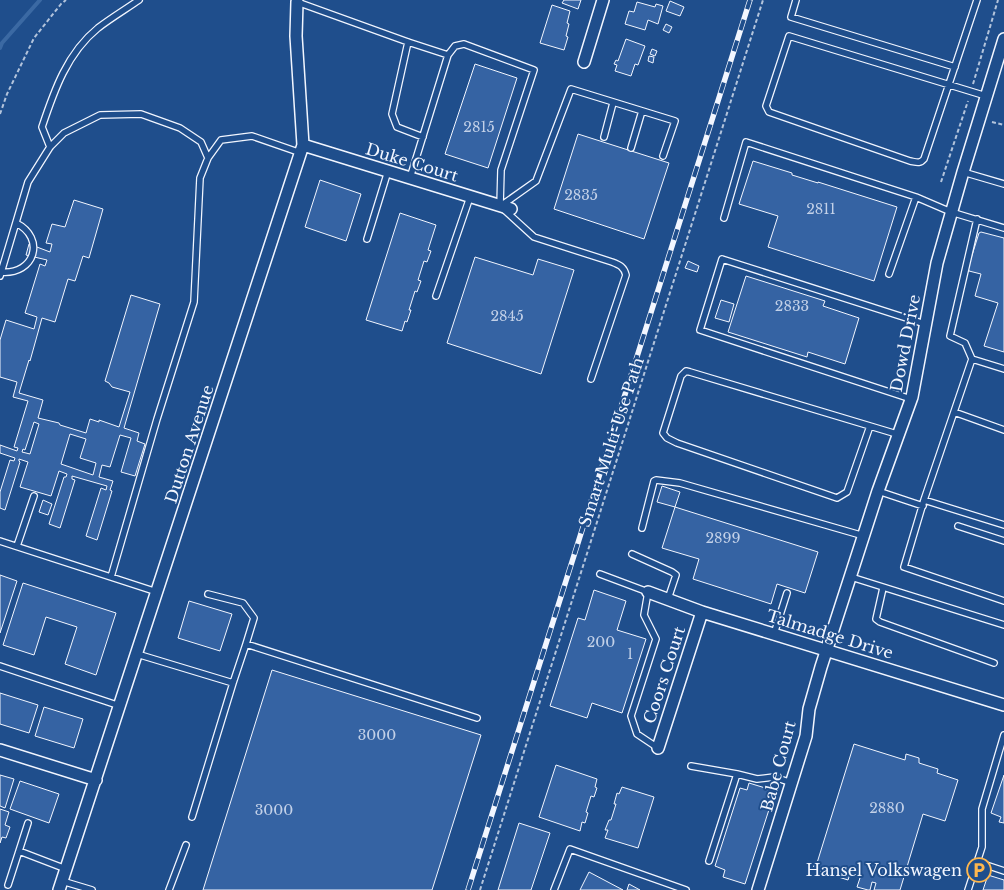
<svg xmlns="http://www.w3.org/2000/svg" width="1004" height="890" font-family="'Libre Baskerville',serif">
<rect width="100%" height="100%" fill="#1f4e8c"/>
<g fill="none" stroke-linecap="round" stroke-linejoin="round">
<!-- stream -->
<path stroke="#3b69a3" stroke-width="4" d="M0,48L2,43L40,0"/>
</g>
<!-- building -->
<path fill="#3563a3" stroke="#f2f6ff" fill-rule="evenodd" d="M564,0H581L578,9L562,3Z
M670,1L684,7L680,16L666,11Z
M637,2L655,7L656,4L663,6L658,24L648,20L645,30L625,24L629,11L634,12Z
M552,5L570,11L567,23L569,24L566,36L568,37L564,50L540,43Z
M666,24L672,27L669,33L663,30Z
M626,39L645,46L638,65L635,64L631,76L615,71L617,65L614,64L616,60L618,61Z
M652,49L657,51L655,56L650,54Z
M649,56L654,57L653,63L648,61Z
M475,64L517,78L488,168L445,154Z
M578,134L669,163L644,239L554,209Z
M753,161L792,173V175L818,183V182L897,207L874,281L768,247L778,216L739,204Z
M320,180L361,194L346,241L305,227Z
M74,200L103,209L89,258L83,256L75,281L68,279L55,322L42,318L30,361L29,360L19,393L43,400L38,418L59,423L60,425L86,433L90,419L99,422V420L119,427L130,392L112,387L109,383L105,381L131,295L160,304L124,428L139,433L137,441L145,444L135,476L121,472L131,438L120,435L110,467L102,465L99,477L113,481L110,490L112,491L97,540L86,536L101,488L106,490L107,486L72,476V479L75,480L60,528L49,524L64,477H66L67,474L59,471L51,496L20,487L28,462L19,459V461L20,462L5,510L0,508V492L10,460L14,461L15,458L0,453V445L17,451L18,448L14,447L28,401L13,397L17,382L0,377V340L6,320L34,329L37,317L25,313L40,264L45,266L47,260L26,255L29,244L50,252L52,244L46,243L52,224L65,227ZM34,422L39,424L30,454L22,452L23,449L25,450ZM70,434L86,439L80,458L96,463L93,475L61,464Z
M400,213L436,225L428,250L431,251L427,262L424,261L418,280L421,281L417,292L415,291L409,310H411L407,322L405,321L402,331L366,320Z
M981,232L1004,238V352L984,346L998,303L975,296L981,274L969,271L968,268L979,233Z
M475,257L533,275L538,259L574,270L541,374L447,343Z
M688,261L699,266L697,272L685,268Z
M746,276L825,301L823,306L859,318L845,364L808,352L807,357L728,332Z
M721,300L734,304L729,322L715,318Z
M662,486L680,492L675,507L818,552L805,593L777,584L771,604L693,579L699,559L662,548L675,507L657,502Z
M43,500L52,504L48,515L39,512Z
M0,575L17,581L0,633Z
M23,583L116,613L96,675L65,664L77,627L46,617L34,655L3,645Z
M594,590L626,601L617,630L646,639L622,713L592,703L587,718L550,706L578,618L585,620Z
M189,601L232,614L220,651L178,638Z
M272,670L481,735L432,890H203Z
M0,693L38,705L29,733L0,724Z
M44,707L83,719L74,748L35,736Z
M854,744L905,760L906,754L919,758V763L938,769L937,773L958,780L945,821L923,814L900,890H874L876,883L872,882L870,890H868L857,887L860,878L850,874L848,880L813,869L815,862L817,863Z
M556,765L597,779L595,787L597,788L594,797L591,796L586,812L588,813L585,823L582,822L580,831L539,817Z
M0,775L14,779L5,808L0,806Z
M1004,775V823L999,822L1001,817L991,813Z
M20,781L59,794L49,823L10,809Z
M749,783L775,791L745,884L723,877L725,870L715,866L740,788L747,790Z
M622,787L654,797L638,848L605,838L608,830H605L609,820H611L616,804H614L617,793L619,794Z
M0,809L9,812L5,825L10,827L6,838L2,837L0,843Z
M519,823L550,833L531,890H498Z
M589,872L623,890H580Z
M988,875L1004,880V890H983Z
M629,884L640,890H627Z"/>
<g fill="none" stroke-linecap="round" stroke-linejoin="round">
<!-- service casing -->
<g stroke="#f2f6ff" stroke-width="8">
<path id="service" d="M796,0L791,17L955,67
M977,0L924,159C920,164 916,162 910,161L769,112L766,106L789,36L986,96
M297,2L408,42L448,55
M408,42L392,114L397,127L423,137
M604,137L613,103
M50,147L42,127C54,91 67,53 98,28C111,18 126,9 139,0
M631,148L642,111
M963,172L1004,184
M410,178L448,55L455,46L464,44L534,70L501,170L500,206L534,237L612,262C620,265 624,267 626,275L591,379
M502,205L536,181L571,89L675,121L663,156
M724,218L746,142L916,197L951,212L1004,228
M367,239L388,171
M1,272C35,275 46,238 16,223
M889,274L916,197
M0,276L28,182L50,147L64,133L100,115L141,114L180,128L201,142L208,158L221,140L252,136L301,153
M436,296L470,197
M972,359L965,343L950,336L977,219
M1004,369L972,359L924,500L904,567L1004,601
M911,399L700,330L722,259L925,324
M954,412L1004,430
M870,426L847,492L837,498L677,443L667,438L663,433L681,376L686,371L690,372L900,435
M878,491L923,506
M924,500L1004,525
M958,526L1004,541
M642,528L654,481L656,480L680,483L864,536
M0,541L157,592
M17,546L34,496
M632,554L672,572L676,575L668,599
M600,574L648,592L644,615L656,639L631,716L637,734L658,748
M111,577L157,419L194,302L200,178L208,158
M851,577L1004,625
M883,588L876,619L880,622L994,663
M208,594L243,603L254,618L246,644
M774,634L787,593
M137,654L233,683L192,817
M0,666L120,706
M233,683L246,644L477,718
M691,766L737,774
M19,851L28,823
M709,861L737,774L757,779L774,777L792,783
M977,862L1004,871
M62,881L92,890
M8,885L19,851L66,869
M169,890L186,845
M554,890L570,849L686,890
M968,890L982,847V809L1004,735"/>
</g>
<!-- minor casing -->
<g stroke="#f2f6ff" stroke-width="14">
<path id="minor" d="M584,62L603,0
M303,145L511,209
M648,592L702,612L1004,705
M658,748L702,612
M0,750L96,780
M59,890L303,145L296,36L297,2
M758,890L806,736L809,709L821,667L878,491L912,397L937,263L963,172L1004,39"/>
</g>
<!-- path -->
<path stroke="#b3c4dc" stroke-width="2" stroke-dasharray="4 2.5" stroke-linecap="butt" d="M973,84L998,0
M0,114L7,94L34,38L61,4L66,0
M992,122L1004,125
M941,182L968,101
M480,890L763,0"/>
<!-- service -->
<use href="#service" stroke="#1f4e8c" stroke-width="5.5"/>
<!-- minor -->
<use href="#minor" stroke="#1f4e8c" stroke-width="11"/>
<!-- rail casing -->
<g stroke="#f2f6ff" stroke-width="5.5">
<path id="rail" d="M468,890L750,0"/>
</g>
<!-- rail -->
<use href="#rail" stroke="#1f4e8c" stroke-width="4" stroke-dasharray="11" stroke-linecap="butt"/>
</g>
<!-- icons -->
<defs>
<g id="parking-ring" transform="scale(1.25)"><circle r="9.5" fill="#1f4e8c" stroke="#ffb74d" stroke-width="1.5"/><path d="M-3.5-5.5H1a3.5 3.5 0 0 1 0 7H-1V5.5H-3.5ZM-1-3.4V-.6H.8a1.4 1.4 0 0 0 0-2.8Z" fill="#ffb74d"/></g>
</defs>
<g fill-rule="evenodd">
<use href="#parking-ring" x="979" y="870"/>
</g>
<g text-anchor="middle" stroke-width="4" stroke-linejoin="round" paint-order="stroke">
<!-- number labels -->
<g font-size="14" fill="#c3d1e8">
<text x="479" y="132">2815</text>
<text x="581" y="200">2835</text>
<text x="821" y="214">2811</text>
<text x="792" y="311">2833</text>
<text x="507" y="321">2845</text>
<text x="723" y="543">2899</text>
<text x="601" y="647">200</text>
<text x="630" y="659">1</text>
<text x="377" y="740">3000</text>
<text x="887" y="813">2880</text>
<text x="274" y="815">3000</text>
</g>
<!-- street labels -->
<g font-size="16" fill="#f2f6ff" stroke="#1f4e8c">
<text transform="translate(412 162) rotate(17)" y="6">Duke Court</text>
<text transform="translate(905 343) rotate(-79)" y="6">Dowd Drive</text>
<text transform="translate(611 442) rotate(-72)" y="6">Smart Multi-Use Path</text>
<text transform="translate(189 444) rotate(-72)" y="6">Dutton Avenue</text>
<text transform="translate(830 634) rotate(17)" y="6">Talmadge Drive</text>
<text transform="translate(664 675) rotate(-72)" y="6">Coors Court</text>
<text transform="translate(778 766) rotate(-75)" y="6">Babe Court</text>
</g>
<!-- poi labels -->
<g font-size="16" fill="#f2f6ff" stroke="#1f4e8c" text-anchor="end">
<text x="962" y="876">Hansel Volkswagen</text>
</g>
</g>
</svg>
